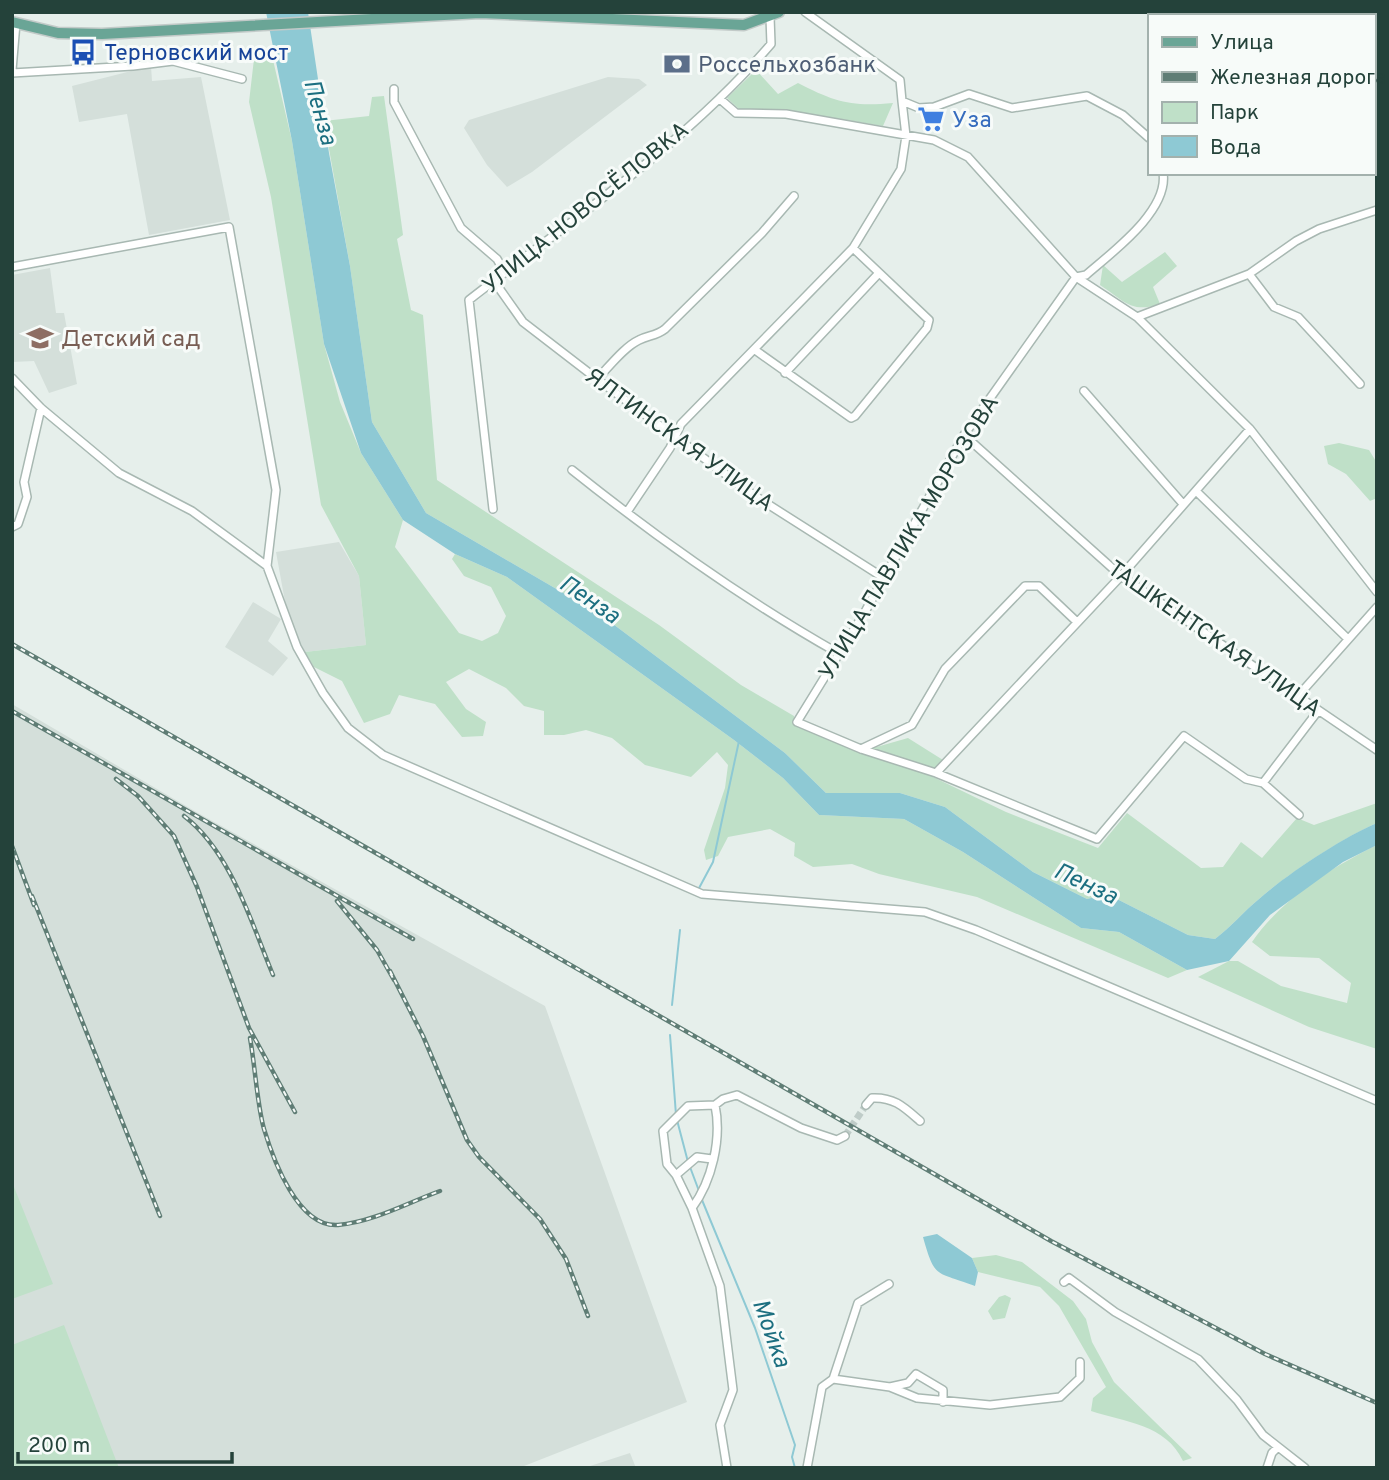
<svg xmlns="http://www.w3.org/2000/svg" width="1389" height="1480" font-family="Overpass,sans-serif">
<rect width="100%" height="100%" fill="#e6efeb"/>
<!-- built -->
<path fill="#d4dfda" d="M151,66L152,81L201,77L230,220L149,235L127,114L79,122L72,86Z
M608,77L639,79L647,85L532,172L507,187L487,165L464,128L469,120Z
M50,268L56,313H64L77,384L49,393L34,361L12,362V275Z
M339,542L359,576L366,645L305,652L288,618L276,552Z
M253,602L281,619L268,641L288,658L273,676L225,647Z
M12,704L198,813L545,1006L687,1402L519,1468H12Z
M630,1453L636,1468H584Z"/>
<!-- green -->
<path fill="#bfe0c8" d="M262,51L273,60L292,141L324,344L340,402L361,453L403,520L395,547L459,633L482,641L498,633L506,616L491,587L464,576L452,559L455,554L507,577L734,740L783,778L819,815L904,819L963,852L1081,928L1119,932L1187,970L1168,978L977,897L879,874L852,864L813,867L794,856L795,843L770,829L728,837L718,856L706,860L704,850L725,788L728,765L717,752L691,777L645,765L612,738L586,730L564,735H544V711L524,706L506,688L469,669L446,682L466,709L486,722L483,736L462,737L435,704L399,695L390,714L364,723L342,681L314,667L305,652L366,645L359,576L321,505L271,197L249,102L254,59Z
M756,70L778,94L798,83C835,102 851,107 893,103L883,126L787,110L739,109L727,98Z
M384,96L403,235L397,239L411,310L423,315L437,480L659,625L741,685L794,716V724L859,752L908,738L943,760L933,777L1006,812L1098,848L1127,813L1201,868L1223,867L1241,842L1262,858L1297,818L1314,825L1377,803V823C1344,837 1286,875 1259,899C1243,912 1231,927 1215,939L1188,935L1107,894L1087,899L1033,872L945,807L900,793H826L785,753L601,615L426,513L372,422L350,266L324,121L369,116L372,97Z
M1165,252L1177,266L1153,287L1160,304C1131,314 1123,300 1100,285L1103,265L1122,282Z
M1339,443L1369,450L1377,463V498L1370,501L1346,474L1328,464L1324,446Z
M1377,845V1049L1309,1027L1198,977L1229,961H1238L1281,986L1347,1003L1351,983L1319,958L1270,956L1252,942C1282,899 1330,868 1377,845Z
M12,1182L53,1284L12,1299Z
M996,1255L1022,1262L1073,1301L1086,1319L1092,1342L1114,1382L1192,1458L1183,1461C1166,1424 1124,1422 1091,1411L1093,1398L1106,1387L1059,1306L1040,1287L978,1272L972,1258Z
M1005,1295L1011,1298L1005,1318L993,1320L988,1311L999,1297Z
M64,1325L119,1468H12V1345Z"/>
<!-- water -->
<path fill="#8ec9d4" d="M266,12H308L329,153L350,266L372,422L426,513L601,615L785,753L826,793H900L945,807L1033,872L1087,899L1107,894L1188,935L1215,939C1231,927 1243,912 1259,899C1286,875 1343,837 1377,823V845L1343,862L1270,915L1229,961L1187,970L1119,932L1081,928L963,852L904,819L819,815L783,778L734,740L507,577L455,554L403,520L361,453L324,344L292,141Z
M937,1234L972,1258L978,1272L975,1286C936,1271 935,1280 923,1237Z"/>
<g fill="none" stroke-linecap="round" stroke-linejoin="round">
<!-- stream -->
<path stroke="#8ec9d4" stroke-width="2" d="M698,890L713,862L739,741
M672,1005L680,930
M670,1035L676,1115
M677,1120L688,1162
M690,1167L699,1191
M702,1200L755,1328L795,1445L792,1457L795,1468"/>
<!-- minor-tunnel -->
<path stroke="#bfccc8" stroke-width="7" stroke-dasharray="7 3.5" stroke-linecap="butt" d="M845,1136L866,1105"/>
<!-- minor casing -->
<g stroke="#a8b8b2" stroke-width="10">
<path id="minor" d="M805,12L900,80L902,101L919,108L934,107L969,94L1012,108L1087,96L1123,115L1149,138
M1304,16L1305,12
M12,70L16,23
M12,73L133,66L173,61L242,79
M1373,80L1377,99
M394,89V102L461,228L497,259L505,273
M720,99L736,113L786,114L934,140L968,157L1076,277L1137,317L1250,429L1377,592
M1163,173C1169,211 1111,253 1086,275L1076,277L964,435L866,610L797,722L861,749L936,773L1097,839L1184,736L1246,779L1263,783L1318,711
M12,267L229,227L276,490L267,566L297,647L323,693L348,728L383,755L702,894L925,912L976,930L1377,1101
M1249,274L1274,307L1298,317L1360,384
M494,281L523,322L597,379L755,496L884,578
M1137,317L1249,274L1296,241L1319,229L1377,210
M755,350L851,418L855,416L927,328L929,320L853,248
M785,373L879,273
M12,378L41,408L119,473L192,511L267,566
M597,379C609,367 624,347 639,340C649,335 656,336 665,329L762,233L794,196
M1084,391L1183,504
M964,435L1121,576L1377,750
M572,470C656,537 744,600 838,653
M1196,491L1348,639
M493,509L469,300C573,219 685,144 771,44L770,17
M627,512L670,448L681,424L853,248L901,169L906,136L902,101
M12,527L18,524L27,497L24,482L41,408
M1298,696L1377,607
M861,749L912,725L945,669L1025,586H1039L1077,622
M936,773L1121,576L1250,429
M1263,783L1299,815
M715,1105C722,1139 712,1181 692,1208L720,1286L733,1390L720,1425L727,1468
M866,1105L872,1098C894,1097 904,1107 920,1121
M676,1175L697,1157L712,1159
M692,1208L676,1175L667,1164L663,1131L688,1106L715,1105L723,1099L737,1095L801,1128L837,1140L845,1136
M1064,1282L1069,1278L1115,1312L1198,1359L1237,1400L1263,1435L1305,1468
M833,1379L890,1387L917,1398L990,1405L1060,1397L1080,1378V1362
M833,1379L858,1303L889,1284
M890,1387L908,1383L916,1374L943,1390V1402
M807,1468L822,1387L833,1379
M1267,1468L1272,1453L1277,1448"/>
</g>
<!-- tertiary casing -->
<g stroke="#a8b8b2" stroke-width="11">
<path id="tertiary" d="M1327,12L1335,16
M1373,30H1377"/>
</g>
<!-- primary casing -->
<g stroke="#c2cac8" stroke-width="13">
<path id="primary" d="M12,22L58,33L102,34L480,13L744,25L779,12"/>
</g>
<!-- minor -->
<use href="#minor" stroke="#fff" stroke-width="7"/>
<!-- tertiary -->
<use href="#tertiary" stroke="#fff" stroke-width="9"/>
<!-- primary -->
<use href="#primary" stroke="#6aa596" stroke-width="10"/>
<!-- rail casing -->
<g stroke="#5f7d75" stroke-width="4.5">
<path id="rail" d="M12,644L1051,1241L1265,1354L1377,1403
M12,711L413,939
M116,779L138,796L174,836L197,887L249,1028L295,1112
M184,816C231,852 251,922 273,975
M12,846L34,905
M32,896L160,1216
M337,901L377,950L394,980
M390,971L423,1036L467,1140L479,1157L540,1219L566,1259L588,1316
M250,1038C255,1065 257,1104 264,1129C273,1159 298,1228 338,1225C373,1222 407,1203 440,1191"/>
</g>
<!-- rail -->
<use href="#rail" stroke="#f7fbf9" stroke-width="2" stroke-dasharray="5" stroke-linecap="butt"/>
</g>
<!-- icons -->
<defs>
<g id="bus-bare" transform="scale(2.1)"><path d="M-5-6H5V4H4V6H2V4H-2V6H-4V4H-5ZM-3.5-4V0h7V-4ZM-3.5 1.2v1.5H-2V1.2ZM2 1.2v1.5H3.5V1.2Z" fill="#1a4fb4" stroke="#f7fbf9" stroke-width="2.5" paint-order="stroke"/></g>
<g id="bank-bare" transform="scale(2.1)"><path d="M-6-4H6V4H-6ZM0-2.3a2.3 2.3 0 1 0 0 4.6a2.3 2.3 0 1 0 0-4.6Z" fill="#5c6f8a" stroke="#f7fbf9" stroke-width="2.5" paint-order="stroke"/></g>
<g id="supermarket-bare" transform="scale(2.1)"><path d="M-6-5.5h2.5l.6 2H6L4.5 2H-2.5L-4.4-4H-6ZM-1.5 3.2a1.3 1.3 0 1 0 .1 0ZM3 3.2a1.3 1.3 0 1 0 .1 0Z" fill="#3f7fe0" stroke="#f7fbf9" stroke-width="2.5" paint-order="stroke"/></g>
<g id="school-bare" transform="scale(2.1)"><path d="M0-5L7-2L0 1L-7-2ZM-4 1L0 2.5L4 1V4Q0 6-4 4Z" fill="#8d6e63" stroke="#f7fbf9" stroke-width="2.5" paint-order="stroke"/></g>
</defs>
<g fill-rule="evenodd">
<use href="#bus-bare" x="83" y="52"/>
<use href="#bank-bare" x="677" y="64"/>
<use href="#supermarket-bare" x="931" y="119"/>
<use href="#school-bare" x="40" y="338"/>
</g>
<g text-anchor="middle" stroke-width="6" stroke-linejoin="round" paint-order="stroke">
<!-- transit labels -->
<g font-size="23" fill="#164399" stroke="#f7fbf9" text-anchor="start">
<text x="104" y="60">Терновский мост</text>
</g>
<!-- service labels -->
<g font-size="23" fill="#4e5e75" stroke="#f7fbf9" text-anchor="start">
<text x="698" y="72">Россельхозбанк</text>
</g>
<!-- shop labels -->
<g font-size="23" fill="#366cbe" stroke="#f7fbf9" text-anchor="start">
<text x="952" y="127">Уза</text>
</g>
<!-- street labels -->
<g font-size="23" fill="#24423a" stroke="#f7fbf9">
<text transform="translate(585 207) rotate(-39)" y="8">УЛИЦА НОВОСЁЛОВКА</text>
<text transform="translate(680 439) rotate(36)" y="8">ЯЛТИНСКАЯ УЛИЦА</text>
<text transform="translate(908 537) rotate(-59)" y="8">УЛИЦА ПАВЛИКА МОРОЗОВА</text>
<text transform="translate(1215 638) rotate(35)" y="8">ТАШКЕНТСКАЯ УЛИЦА</text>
</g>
<!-- education labels -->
<g font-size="23" fill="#785e54" stroke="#f7fbf9" text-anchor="start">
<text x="61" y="346">Детский сад</text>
</g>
<!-- water labels -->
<g font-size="24" font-style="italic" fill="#1c6f80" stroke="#f7fbf9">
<text transform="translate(321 112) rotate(74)" y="8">Пенза</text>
<text transform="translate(590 599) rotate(34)" y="8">Пенза</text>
<text transform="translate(1086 883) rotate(25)" y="8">Пенза</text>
<text transform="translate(772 1333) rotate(70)" y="8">Мойка</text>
</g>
</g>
<!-- border -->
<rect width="1389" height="1480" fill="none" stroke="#24423a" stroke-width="28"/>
<!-- legend -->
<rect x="1148" y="14" width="228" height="161" fill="#f7fbf9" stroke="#a3b1ad" stroke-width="2"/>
<rect x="1162" y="37" width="35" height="10" fill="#6aa596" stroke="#a3b1ad" stroke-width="2"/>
<text x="1210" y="49" font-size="21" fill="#24423a">Улица</text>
<rect x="1162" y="72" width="35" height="10" fill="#5f7d75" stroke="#a3b1ad" stroke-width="2"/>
<text x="1210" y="84" font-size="21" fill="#24423a">Железная дорога</text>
<rect x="1162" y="102" width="35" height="21" fill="#bfe0c8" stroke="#a3b1ad" stroke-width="2"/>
<text x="1210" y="119" font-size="21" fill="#24423a">Парк</text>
<rect x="1162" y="136" width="35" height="21" fill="#8ec9d4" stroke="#a3b1ad" stroke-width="2"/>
<text x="1210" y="154" font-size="21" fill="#24423a">Вода</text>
<!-- scale -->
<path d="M18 1452v10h214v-10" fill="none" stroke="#24423a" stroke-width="3.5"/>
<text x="28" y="1452" font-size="21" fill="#24423a" stroke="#f7fbf9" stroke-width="5" paint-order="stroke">200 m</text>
</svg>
